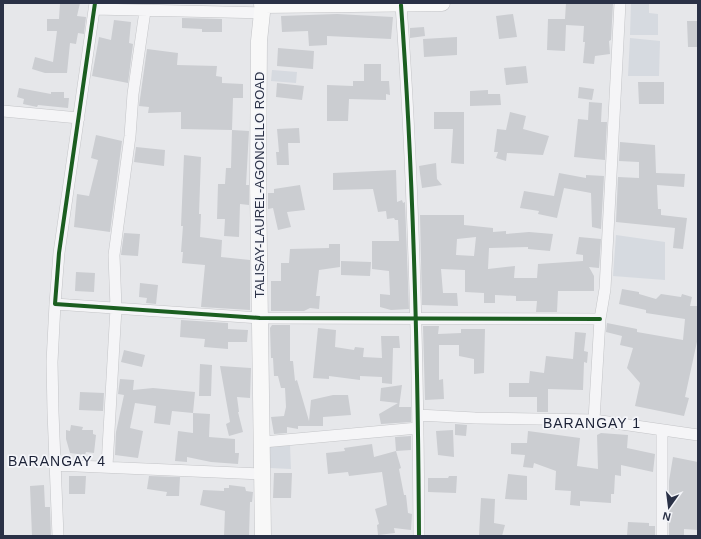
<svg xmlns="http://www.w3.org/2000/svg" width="701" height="539" font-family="Arial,sans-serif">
<rect width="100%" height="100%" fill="#e6e7ea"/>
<!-- built -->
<path fill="#d6dae0" d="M631,3H649V13L658,14V35H630Z
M630,38L660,41L659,76H628Z
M272,70L297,72L296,83L271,81Z
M616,235L665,242V280L613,276Z
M269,445H290L291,469L270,468Z"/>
<!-- building -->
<path fill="#cbcdd1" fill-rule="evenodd" d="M60,3H80L77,16L86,17L84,34L78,33L76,44L70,43L67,73H45L32,69L35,57L53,62L57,31H47V19H59Z
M566,3H613L611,40L609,41L610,54L595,56L594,64L583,63L585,42H583L584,26L566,25L565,51L547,50L548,19H565Z
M337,14L393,17L391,39L327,36V45L309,46L308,31L282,32L281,16Z
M513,14L517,37L499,39L496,16Z
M182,18L222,19V32H202V29L182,28Z
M114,20L131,22L129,43L133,44L128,83L92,76L99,37L111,40Z
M687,21H698V47H688Z
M424,27L425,36L410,38V28Z
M457,37V55L424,57L423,39Z
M278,48L314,51L313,69L277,66Z
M147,49L178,53L177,65L217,66L216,76L222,77V83L243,84V98H233L232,130L181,129V112L148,113L149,107L139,106Z
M364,64H381V81H389L390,95L386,94V100L349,99L348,121H327V85L353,86V81H364Z
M526,66L528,83L506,85L504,68Z
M638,82H664V104H639Z
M277,83L304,86L302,100L276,97Z
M579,87L594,89L592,100L578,98Z
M19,88L51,94V92H64V98H69L68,108L38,105L37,107L23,104L24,99L17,97Z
M488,90V94H500L501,105L470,106V91Z
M589,102L602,103L601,122H607L605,160L574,157L578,119L588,120Z
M434,112H464V164L451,163L453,129H434Z
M510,112L526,116L523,129L549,136L543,155L507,153L506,161L496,158L498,152H494L497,129L506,130Z
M299,128L300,143H288L289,165H277L276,152H279L277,129Z
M232,130L249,131L246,185H249V205L240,204L239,237L224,236L225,219H217L218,184H225L226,168H231Z
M96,135L122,141L110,232L74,227L77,194L89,196L98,160L91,158Z
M620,142L655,145L656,173L685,174L684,187L657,185L658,209H661V215L687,218L683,249L673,248L675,228L616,222L618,177L639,178V162L619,161Z
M136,147L165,150L164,166L134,162Z
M184,155L201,157L199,214H201L200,237L222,240L221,257L250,260V310L201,307L205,265L182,263L183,252H181L183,226H181Z
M436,163L437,179L442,185L422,188L419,166Z
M396,170L397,202L402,200L403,203L405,202L409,309L391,310L380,307V294L390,295L389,271L372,269V241H399L398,220H395L394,218L387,219L386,211L378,212L373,189L333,190V173Z
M559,173L586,178V175L604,176L601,229L592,227L591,193L564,188L557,218L538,214L539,211L520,208L524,191L554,196Z
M300,185L305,210L287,212L291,227L278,230L273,208L268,209V193H274V189Z
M420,215H464V225L493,228V232L506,231V234L529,232L553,234L550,251L528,249V247L489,248L488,269L515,266L514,278H537L538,264L583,261V255L576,254L579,237L601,239L599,268L589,267L594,276V291H558L557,312H536L537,301H516V296L495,295V303H484V293L465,292V270L441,269L443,293H457L458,306L422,305ZM476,237L474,256L456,255L457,239Z
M124,233L140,234L138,256L121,255Z
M329,244H340V267L319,270L316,296H320L319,309L310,308L304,311H271V281H281V263H289L290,249L329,248Z
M341,261L371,262L370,276L341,275Z
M76,272L95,273L94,292L75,291Z
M140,283L158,285L156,304L146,303L147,298L139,297Z
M622,289L639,292V294L656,299L661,294L681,297L682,294L692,297L690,306H698V337L685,397L689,398L684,416L635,406L640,383L627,368L633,348L620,345L622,336L606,332L607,323L637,329V332L683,340L685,319L646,313V310L619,304Z
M181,320L228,323V329L248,330L247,342H228V349L204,347L205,339L180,337Z
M272,325H290V361H293L295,381L297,380L309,421L311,400L333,395H348L351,415L323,417V426H298V429L287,427V433L274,434L271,417L284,416L286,407L285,388H281L278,376H274L273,358H271L270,328Z
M423,326H439L438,334L461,333V329H485L484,373L474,374V359L459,356V345H439V380L443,379L444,399L425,400Z
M318,328L336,330L335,347L354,350L355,347L364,348L363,357L382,358L381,336H399L400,348H393L392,384L382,383V377L360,376V380L329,376V379L313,378Z
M575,332L586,333L584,351L588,352L587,363L584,362L583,390L548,389V412H537V397H509V383H529L530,371L544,373L546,356L573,359Z
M124,350L145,355L142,367L121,362Z
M200,364L212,365L211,396H199Z
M220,366L251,368L250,398L237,397L239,412H238L243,432L229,436L226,424L230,422Z
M120,379L134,380L133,390L153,388L195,392L193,413L172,411L170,425L154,423L156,406L135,403L130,428L143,431L138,458L115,455L116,432L124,395L118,394Z
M402,385L399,407H411V422L381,424L379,414L398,403L380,401L381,388Z
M80,392L104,393L103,411L79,410Z
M193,413L210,414L209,437L235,439V453H239L238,464L211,462L187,457V462L175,461L178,431L193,433Z
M455,424L467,425L466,436L455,435Z
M71,425L83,427L82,430H93V434L96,435L94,453L86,452L85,455L70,453L66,439V430L70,431Z
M453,430L454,457L438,455L436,431Z
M528,431L580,438L577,466L598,469L597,435L601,433L628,435L627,448L655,454L653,472L621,465V476L615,475L614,494H611V503L580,501V506L570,505L571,491L555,490L556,471L534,463L533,468L523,467L525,455L511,454V443H527Z
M411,436V450L396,451L395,437Z
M372,444L374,457L396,451L401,468L399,469L404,495H406L408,513L412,514L411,530L394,528L395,533L378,535L377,525L379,524L375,509L387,505L382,472L349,476L348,472L328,474L326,453L345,451L344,448Z
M673,457L698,462V530L684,529V536H669V481Z
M274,473H292L291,498H273Z
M508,474L527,476V500L505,499Z
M69,476H86L85,494H69Z
M149,476L180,477L179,496H166L167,492L147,489Z
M449,476H457L456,493L428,492V478H448Z
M44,485L45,507H50L51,536H32L30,486Z
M229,485L245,487L246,491L253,492L252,502H250L249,536H224L225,511L200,505L203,490L224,491V488H229Z
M481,498L495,499L494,523L505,525L502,536H479Z
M628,522L649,523V526H655V536H627Z"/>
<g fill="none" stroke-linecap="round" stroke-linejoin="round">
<!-- minor casing -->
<g stroke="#c4c5c8" stroke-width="12">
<path id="minor" d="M95,3L59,253L55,304L260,318L600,319
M401,5C414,181 418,359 419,536
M94,9L262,13
M3,111L79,118
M55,304L52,362L53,412L58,536
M418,415L475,418L594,420L698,435
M594,420L600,319L605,289L620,3
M662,430V536
M263,442L418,428
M54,465L263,474
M107,466L116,308L114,255L130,136L133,94L145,11"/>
</g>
<!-- secondary casing -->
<g stroke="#c4c5c8" stroke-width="17">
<path id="secondary" d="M263,3L259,41L258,183L263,536
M262,5L442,3"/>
</g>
<!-- minor -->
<use href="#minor" stroke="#f5f5f7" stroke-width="11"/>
<!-- secondary -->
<use href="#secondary" stroke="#f8f8f8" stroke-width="16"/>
<!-- cycleway casing -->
<g stroke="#f4f5f9" stroke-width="6">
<path id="cycleway" d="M95,3L59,253L55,304L260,318L600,319
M401,5C414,181 418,359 419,536"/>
</g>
<!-- cycleway -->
<use href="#cycleway" stroke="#1b5e20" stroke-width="4"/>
</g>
<g text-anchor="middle" stroke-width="3.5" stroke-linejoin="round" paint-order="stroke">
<!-- street labels -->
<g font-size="13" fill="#2a3146" stroke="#f4f5f9">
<text transform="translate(259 185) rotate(-90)" y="5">TALISAY-LAUREL-AGONCILLO ROAD</text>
</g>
<!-- neighbourhood labels -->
<g font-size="14" letter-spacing="1" fill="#1c2237" stroke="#f4f5f9">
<text x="592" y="428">BARANGAY 1</text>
<text x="57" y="466">BARANGAY 4</text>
</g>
</g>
<!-- border -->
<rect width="701" height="539" fill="none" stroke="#2a3146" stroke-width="8"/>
<!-- north arrow -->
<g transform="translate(669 507) rotate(194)" stroke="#f4f5f9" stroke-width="3" paint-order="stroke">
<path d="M0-3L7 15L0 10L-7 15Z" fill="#2a3146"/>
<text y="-6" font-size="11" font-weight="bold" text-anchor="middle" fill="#2a3146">N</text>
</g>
</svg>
